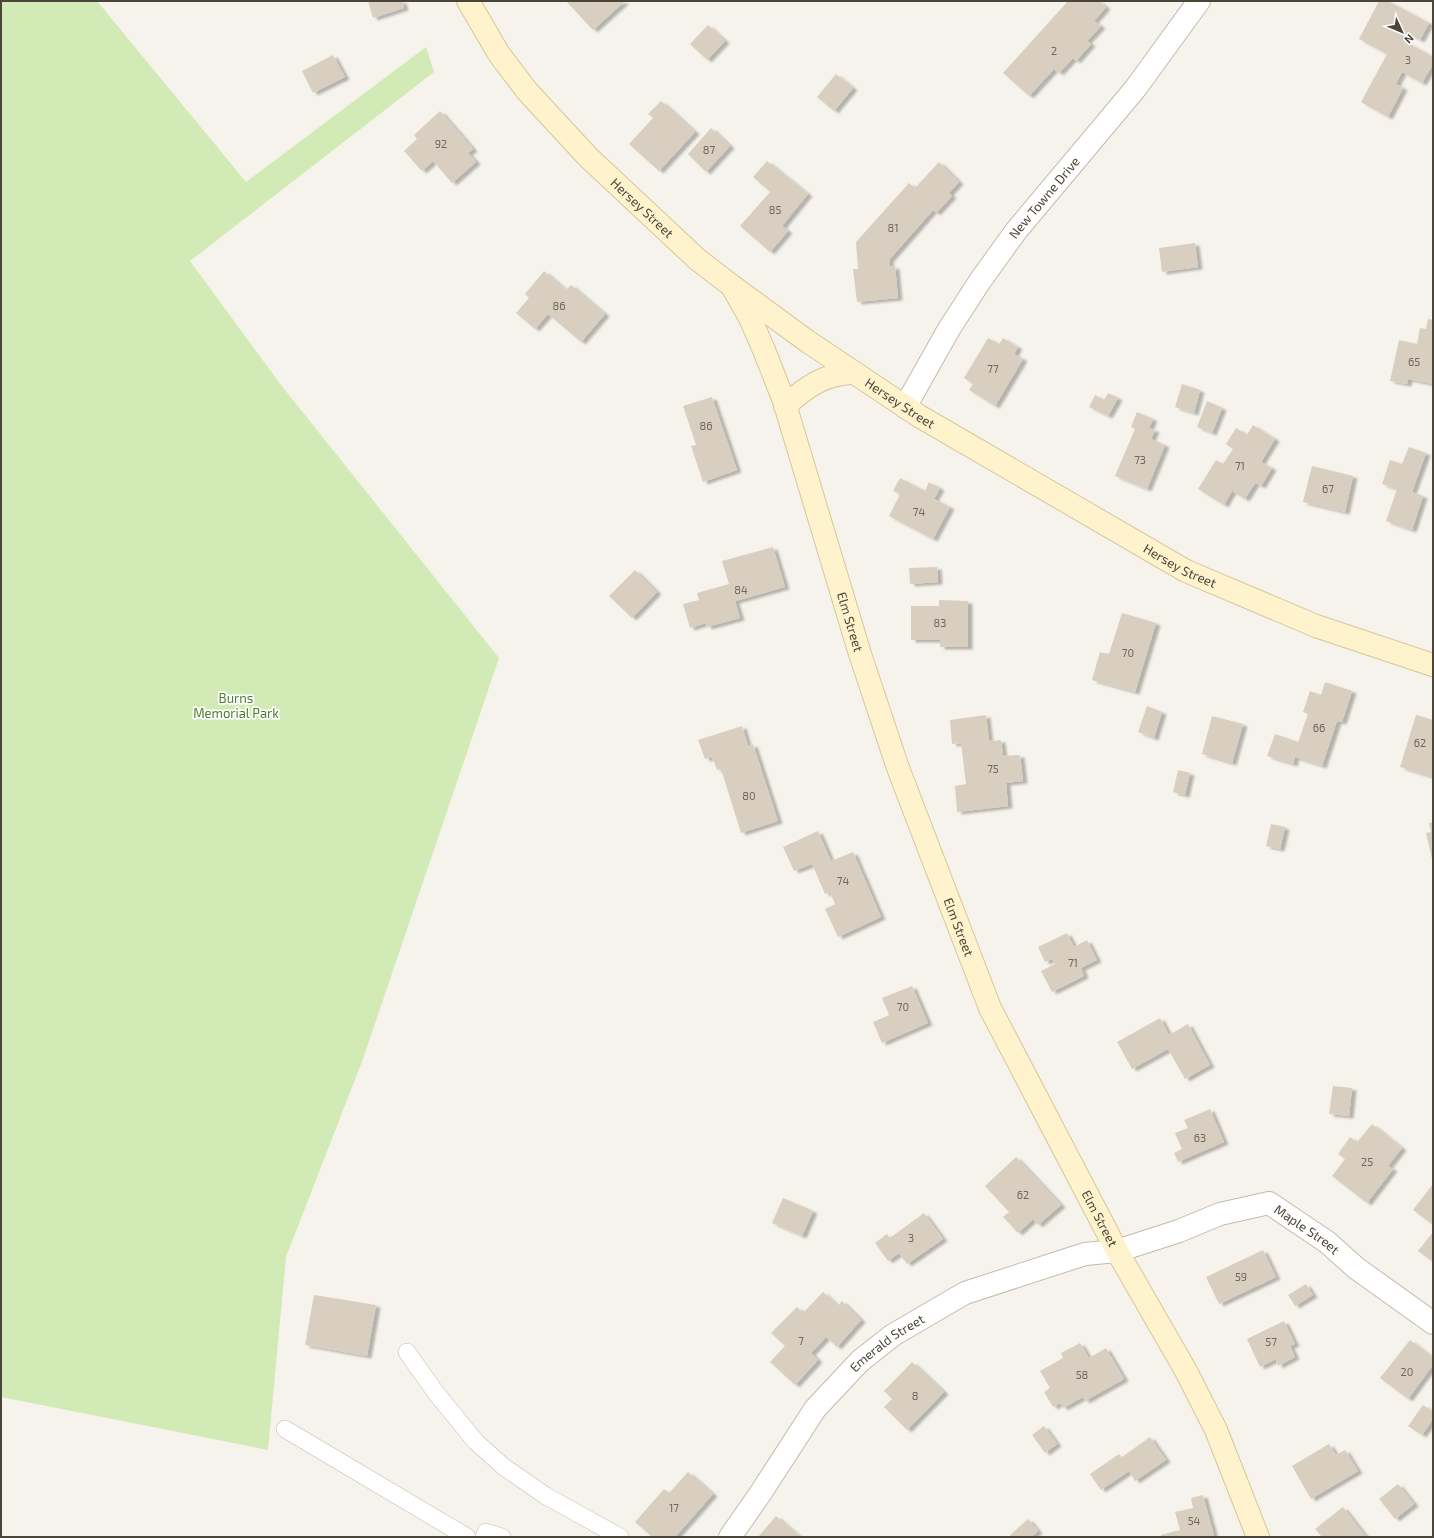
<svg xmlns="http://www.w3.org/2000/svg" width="1434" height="1538" font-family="'Exo 2',sans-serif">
<defs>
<filter id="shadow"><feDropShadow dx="4.5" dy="2.5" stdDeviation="1" flood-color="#0004"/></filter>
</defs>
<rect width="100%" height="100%" fill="#f6f3ec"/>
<!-- green -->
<path fill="#d2eab5" d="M1,1H97L246,182L426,47L434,72L190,261L281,385L499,658L363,1059L286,1257L268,1450L1,1397Z"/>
<!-- building -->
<path fill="#d8cfc1" filter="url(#shadow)" d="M368,1H402L404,8L373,18Z
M566,1H625L593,30Z
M1068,1H1099L1106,7L1094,21L1101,26L1087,41L1091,44L1076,61L1073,58L1059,73L1054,69L1029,96L1003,73Z
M1379,1H1388L1429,23L1420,40L1405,32L1401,39L1433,57V64L1422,83L1402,72L1396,84L1403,88L1388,117L1361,102L1387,54L1359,39Z
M708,25L725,41L707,60L690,44Z
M333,55L345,77L313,93L302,71Z
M836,74L853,88L834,111L817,97Z
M661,101L695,132L659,171L629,144L653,118L648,114Z
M440,111L473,149L468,153L476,162L452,183L433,161L422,171L404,151L417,139L414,135Z
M711,128L730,146L706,172L688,154Z
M767,161L808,194L782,226L788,231L770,252L740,226L770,192L753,177Z
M939,162L959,182L949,193L952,196L936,213L933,210L889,260L890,267L895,266L898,298L857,302L853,269H858L856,242L909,183L915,188Z
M1195,243L1198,267L1162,272L1159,248Z
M544,271L566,290L571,285L605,314L581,342L548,314L535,329L516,313L529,298L525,294Z
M1428,319L1433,320V384L1408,379L1407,384L1390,381L1399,340L1417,344L1420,328L1426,329Z
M988,338L999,344L1003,338L1018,347L1014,354L1023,359L995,406L969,390L973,384L964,378Z
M1182,384L1200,390L1194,413L1175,407Z
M1108,393L1118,398L1108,416L1089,407L1095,395L1104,400Z
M712,397L737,470L703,482L691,446L696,445L683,406Z
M1207,401L1222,408L1212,433L1197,427Z
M1137,412L1153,419L1149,428L1155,430L1151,439L1165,445L1147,489L1115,476L1135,429L1131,427Z
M1253,425L1275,439L1261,462L1272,468L1261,486L1255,483L1245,499L1232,491L1224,505L1198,489L1216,460L1223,464L1233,449L1226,444L1236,428L1247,435Z
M1409,447L1426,453L1412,492L1423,496L1412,530L1386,521L1397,489L1382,484L1390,460L1402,464Z
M1312,466L1353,476L1345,512L1303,502Z
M900,478L925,491L929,482L940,488L934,499L950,507L933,539L889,516L900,494L893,491Z
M773,547L785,587L735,601L740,618L707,627L706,623L690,628L683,604L699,600L697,593L729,584L722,561Z
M937,567L938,582L910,584L909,568Z
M635,570L657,592L632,618L609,596Z
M939,600L968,601V647H940V640H911V606H939Z
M1122,613L1156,623L1135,692L1092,680L1100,652L1109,654Z
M1325,682L1352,691L1342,722L1337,721L1322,766L1295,757L1293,764L1267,756L1275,734L1298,742L1308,714L1303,712L1310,691L1321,695Z
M1147,706L1162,712L1154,738L1138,732Z
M986,715L989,741L1001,740L1003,756L1020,755L1023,781L1006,783L1008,806L957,812L955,786L966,784L961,743L952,744L950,720Z
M1416,715L1433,720V777L1400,767Z
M1212,716L1243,724L1232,763L1202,754Z
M742,726L748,746L753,744L778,821L741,833L721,769L717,770L712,757L705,759L698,740Z
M1178,770L1190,773L1185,795L1173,792Z
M1433,822V859H1432L1426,833L1431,832L1429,823Z
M1271,824L1285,827L1280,849L1266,846Z
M818,831L831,861L853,852L881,917L838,937L825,909L835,904L830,892L825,894L812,864L794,871L783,847Z
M1067,933L1074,947L1087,940L1097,960L1081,968L1084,976L1052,992L1041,971L1055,964L1052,959L1045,962L1038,947Z
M912,986L928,1023L882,1043L873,1022L889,1015L882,998Z
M1160,1018L1169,1035L1188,1024L1210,1065L1185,1079L1168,1049L1132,1069L1117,1042Z
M1333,1086L1352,1088L1349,1116L1329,1114Z
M1210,1109L1224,1142L1178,1162L1174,1153L1182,1149L1175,1133L1188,1128L1184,1120Z
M1372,1124L1402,1148L1388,1166L1393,1169L1367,1203L1332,1176L1345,1159L1338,1154L1350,1137L1357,1142Z
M1016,1157L1061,1205L1038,1225L1033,1219L1018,1233L1003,1217L1009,1212L985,1186Z
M1433,1184V1225L1413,1210Z
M783,1198L813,1211L802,1236L772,1223Z
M924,1213L943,1239L907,1264L899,1253L888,1261L875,1243L887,1234L890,1238Z
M1433,1232V1262L1418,1251Z
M1263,1250L1276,1277L1219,1304L1206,1277Z
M1306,1284L1313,1295L1295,1306L1288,1295Z
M823,1292L838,1306L842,1301L861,1320L837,1347L826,1337L811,1353L818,1360L795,1385L770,1362L785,1346L771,1333L797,1307L803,1313Z
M314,1295L376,1305L367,1356L305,1345Z
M1284,1321L1295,1344L1290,1346L1295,1357L1278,1366L1276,1359L1260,1367L1247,1339Z
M1410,1340L1433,1358V1365L1408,1399L1380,1378Z
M1080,1343L1089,1358L1106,1348L1124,1379L1085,1401L1083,1397L1063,1408L1060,1403L1053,1407L1044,1392L1050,1388L1040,1371L1063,1358L1061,1353Z
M912,1362L944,1392L907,1430L884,1407L892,1399L884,1391Z
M1423,1405L1433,1412V1419L1422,1435L1408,1426Z
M1044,1426L1057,1444L1045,1453L1032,1435Z
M1150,1437L1166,1460L1135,1481L1129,1471L1101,1490L1090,1474L1119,1454L1122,1457Z
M1329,1444L1336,1455L1345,1450L1358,1471L1311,1499L1292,1466Z
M688,1472L713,1494L675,1537H652L635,1522L664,1489L669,1493Z
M1398,1484L1414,1504L1395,1519L1379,1499Z
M1203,1495L1214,1536L1209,1537H1161V1535L1180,1530L1175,1512L1193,1508L1191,1498Z
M1343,1507L1366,1537H1322L1315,1529Z
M776,1516L800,1537H758Z
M1028,1519L1038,1531L1031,1537H1012L1010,1535Z"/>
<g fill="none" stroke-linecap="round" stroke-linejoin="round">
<!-- lane casing -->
<g stroke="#c2bbae" stroke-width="18">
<path id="lane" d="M407,1352L436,1393L476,1442L504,1467L546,1496L620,1537
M285,1429L467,1537
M484,1537L486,1532L502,1537"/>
</g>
<!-- street casing -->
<g stroke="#c2bbae" stroke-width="24">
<g id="street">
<path id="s1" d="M905,407L949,329L980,281L1016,231L1135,89L1199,1"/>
<path id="s2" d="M730,1537L760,1494L815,1409L860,1361L893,1335L965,1293L1085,1254L1117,1251L1179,1231L1220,1214L1269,1203L1327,1242L1356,1268L1433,1323"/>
</g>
</g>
<!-- secondary casing -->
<g stroke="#d6c79b" stroke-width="24">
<g id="secondary">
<path id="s3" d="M468,1L499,54L527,91L588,157L697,259L732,286L807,341L919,416L1186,571L1316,626L1433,665"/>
<path id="s4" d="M732,286L750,318L764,350L784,401L860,654L898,768L990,1008L1117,1251L1186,1371L1216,1430L1258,1537"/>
<path d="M785,406C806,387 825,373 855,373"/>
</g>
</g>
<!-- lane -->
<use href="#lane" stroke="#fff" stroke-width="17"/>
<!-- street -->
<use href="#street" stroke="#fff" stroke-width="22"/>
<!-- secondary -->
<use href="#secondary" stroke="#fff3cd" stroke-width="22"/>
</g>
<g text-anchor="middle" stroke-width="3.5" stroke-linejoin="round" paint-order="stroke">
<!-- number labels -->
<g font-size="11" fill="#6e675b">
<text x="1054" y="55">2</text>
<text x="1408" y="64">3</text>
<text x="441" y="148">92</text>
<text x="709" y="154">87</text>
<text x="775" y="214">85</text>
<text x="893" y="232">81</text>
<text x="559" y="310">86</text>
<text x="1414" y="366">65</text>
<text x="993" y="373">77</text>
<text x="706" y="430">86</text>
<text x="1140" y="464">73</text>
<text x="1240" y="470">71</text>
<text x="1328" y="493">67</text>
<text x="919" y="516">74</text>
<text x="741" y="594">84</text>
<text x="940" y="627">83</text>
<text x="1128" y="657">70</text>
<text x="1319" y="732">66</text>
<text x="1420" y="747">62</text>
<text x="993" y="773">75</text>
<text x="749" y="800">80</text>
<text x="843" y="885">74</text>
<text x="1073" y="967">71</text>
<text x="903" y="1011">70</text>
<text x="1200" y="1142">63</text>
<text x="1367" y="1166">25</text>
<text x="1023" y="1199">62</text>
<text x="911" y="1242">3</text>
<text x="1241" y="1281">59</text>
<text x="801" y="1345">7</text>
<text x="1271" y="1346">57</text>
<text x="1407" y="1376">20</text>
<text x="1082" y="1379">58</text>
<text x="915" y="1400">8</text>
<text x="674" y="1512">17</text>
<text x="1194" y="1525">54</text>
</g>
<!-- street labels -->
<g font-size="13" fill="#4b4439" stroke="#fff">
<text dy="5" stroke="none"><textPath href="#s1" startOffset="252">New Towne Drive</textPath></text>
<text dy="5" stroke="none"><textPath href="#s3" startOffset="272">Hersey Street</textPath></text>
<text dy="5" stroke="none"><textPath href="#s3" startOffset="596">Hersey Street</textPath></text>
<text dy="5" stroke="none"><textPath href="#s3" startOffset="920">Hersey Street</textPath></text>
<text dy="5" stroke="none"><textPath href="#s4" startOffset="357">Elm Street</textPath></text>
<text dy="5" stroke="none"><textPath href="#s4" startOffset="681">Elm Street</textPath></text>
<text dy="5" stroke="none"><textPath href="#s4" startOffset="1005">Elm Street</textPath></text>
<text dy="5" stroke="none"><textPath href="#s2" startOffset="709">Maple Street</textPath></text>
<text dy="5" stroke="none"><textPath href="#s2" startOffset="252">Emerald Street</textPath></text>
</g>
<!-- park labels -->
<g font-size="13" fill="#4a7f2a" stroke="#fff">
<text x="236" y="703">Burns<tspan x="236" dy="15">Memorial Park</tspan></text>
</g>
</g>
<!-- border -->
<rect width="1434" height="1538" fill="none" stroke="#4b4439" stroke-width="4"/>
<!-- north arrow -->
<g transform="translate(1402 32) rotate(134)" stroke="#ffffff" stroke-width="3" paint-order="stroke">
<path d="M0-3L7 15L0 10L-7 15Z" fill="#4b4439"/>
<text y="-6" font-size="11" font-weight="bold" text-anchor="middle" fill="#4b4439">N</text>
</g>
</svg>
